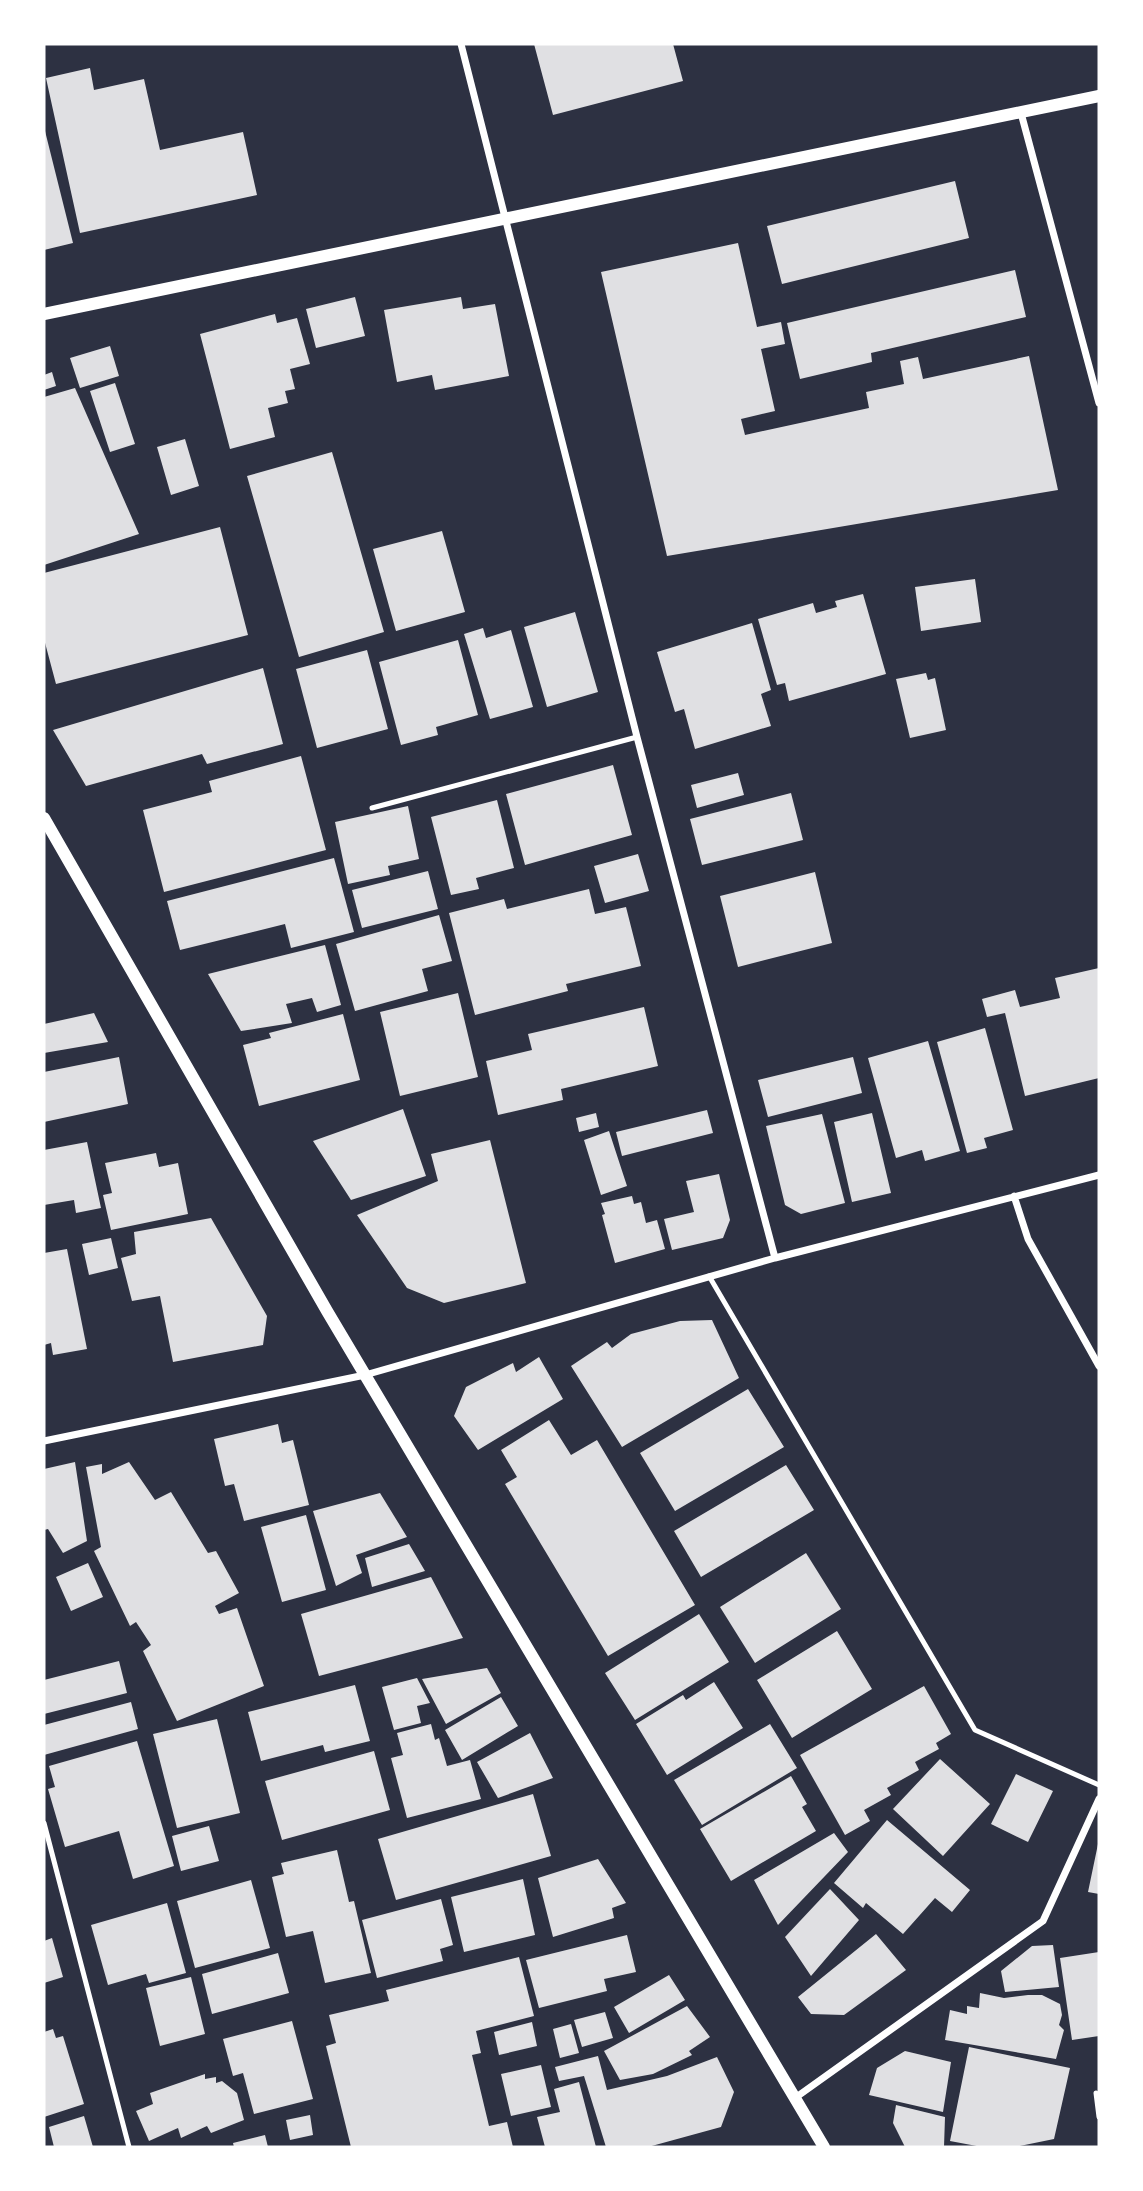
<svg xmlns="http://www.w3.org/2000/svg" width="1143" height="2191" font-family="Ubuntu,sans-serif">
<rect width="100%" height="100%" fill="#2d3142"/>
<!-- building -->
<path fill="#e0e0e3" d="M534,44H673L683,81L553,115Z
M90,68L94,90L144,79L160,150L243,132L257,195L80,233L46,78Z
M44,127L73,243L44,250Z
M955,181L969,238L782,284L767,226Z
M738,243L757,327L781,322L785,344L761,349L775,411L741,419L745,435L869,408L866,392L904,384L900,361L918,357L923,379L1029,356L1058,490L667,556L601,272Z
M1015,270L1026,317L871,353L872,362L800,379L787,323Z
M355,297L365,336L316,348L306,309Z
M461,297L463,309L495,304L509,376L435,390L432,375L397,382L384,310Z
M275,314L277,323L297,318L310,364L290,369L295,389L285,391L288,403L268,408L275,437L230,449L200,334Z
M110,346L119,376L80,388L70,358Z
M52,372L56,386L44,390V375Z
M115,383L135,444L110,452L90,391Z
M75,388L139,534L44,565V397Z
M185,439L199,486L171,495L157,447Z
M332,452L384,632L299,657L247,476Z
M220,527L248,635L56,684L44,639V573Z
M442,531L465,612L396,631L373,549Z
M975,579L981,622L921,631L915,587Z
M863,594L886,674L789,701L785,683L777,685L758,619L813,603L816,613L837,607L835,601Z
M575,612L598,692L547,707L524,627Z
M752,623L771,690L761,694L771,726L695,749L684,709L675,712L657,652Z
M483,628L486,638L511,630L533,707L490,719L464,634Z
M458,640L478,715L436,727L438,735L401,745L379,662Z
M367,650L388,729L317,748L296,669Z
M263,668L283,744L207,764L202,754L86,786L53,730Z
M926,673L928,680L935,678L946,730L910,738L896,679Z
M301,756L326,850L164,892L143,810L212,792L209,781Z
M613,765L632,835L525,865L506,794Z
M738,773L744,795L697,808L691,785Z
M791,793L803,840L702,865L690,819Z
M497,800L514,868L476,878L479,889L451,895L431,817Z
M408,806L419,859L388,866L390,875L348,884L335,822Z
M638,854L649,891L605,903L594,866Z
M334,858L354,932L291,948L285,924L180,950L167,901Z
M428,871L438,909L362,928L352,890Z
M815,872L832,943L738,967L720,896Z
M589,889L595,914L626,907L641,966L566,984L568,991L475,1015L449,913L504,899L507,909Z
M439,915L452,961L422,969L428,991L355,1011L336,944Z
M325,945L341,1005L317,1012L312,998L286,1004L292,1023L241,1031L208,974Z
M1099,968V1078L1025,1096L1005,1013L987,1017L982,999L1015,990L1020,1007L1060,998L1055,978Z
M458,993L478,1077L400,1096L380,1012Z
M644,1007L658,1066L561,1089L563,1100L498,1115L486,1061L532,1050L528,1034Z
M94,1013L108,1042L44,1053V1024Z
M343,1014L360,1080L259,1106L243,1045L271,1038L269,1033Z
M985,1028L1013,1130L984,1138L987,1148L967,1153L937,1042Z
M928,1041L960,1151L925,1161L922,1150L896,1158L868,1058Z
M119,1057L128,1104L44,1122V1072Z
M853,1057L862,1093L768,1117L758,1080Z
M403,1109L426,1176L351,1200L313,1141Z
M707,1110L713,1133L622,1156L616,1132Z
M596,1113L599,1127L579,1132L576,1118Z
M872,1113L891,1193L852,1202L834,1122Z
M822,1114L845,1203L801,1214L785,1205L766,1126Z
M609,1131L627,1186L601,1195L584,1140Z
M490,1140L526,1283L444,1303L407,1288L357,1215L438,1181L431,1154Z
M87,1142L101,1208L76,1213L74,1200L44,1205V1150Z
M156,1153L159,1167L178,1163L188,1214L111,1230L103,1195L112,1193L105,1163Z
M719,1174L730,1220L723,1238L672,1250L664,1219L694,1212L686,1181Z
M632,1196L634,1204L641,1202L646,1223L657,1220L665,1249L615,1263L602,1215L605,1214L601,1203Z
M211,1218L267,1316L263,1345L173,1362L160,1296L132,1301L121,1258L136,1254L134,1232Z
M111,1238L118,1268L89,1275L82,1244Z
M67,1249L87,1349L53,1355L51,1343L44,1345V1253Z
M712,1320L739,1378L622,1447L571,1366L607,1342L612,1348L631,1334L680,1321Z
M539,1357L563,1399L478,1450L454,1416L466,1387L513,1363L516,1372Z
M748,1389L784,1447L675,1511L640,1453Z
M549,1420L571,1455L597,1440L695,1605L608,1656L505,1484L517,1477L501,1450Z
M278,1424L282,1443L293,1440L309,1505L244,1521L234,1484L225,1486L214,1439Z
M75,1462L87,1541L63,1553L48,1529L44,1530V1469Z
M129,1462L155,1500L171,1492L208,1553L216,1551L239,1593L215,1606L219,1614L237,1608L264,1686L177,1721L143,1651L151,1645L136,1622L130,1626L94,1551L101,1547L86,1467L102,1464V1474Z
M786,1465L814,1510L701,1577L674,1531Z
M380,1493L407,1537L356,1555L362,1573L336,1586L313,1511Z
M306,1515L326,1590L282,1602L261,1527Z
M409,1544L425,1571L372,1587L365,1558Z
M806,1553L841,1609L755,1663L720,1607Z
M88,1563L103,1597L71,1611L56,1577Z
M431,1577L463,1638L319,1676L301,1614Z
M699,1614L729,1662L635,1720L605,1673Z
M837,1631L872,1689L792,1738L757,1680Z
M119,1661L127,1693L44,1714V1680Z
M487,1668L501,1693L446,1724L422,1679Z
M417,1678L430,1703L417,1706L421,1723L394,1730L382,1687Z
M714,1682L743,1728L667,1775L636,1724L683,1695L686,1700Z
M355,1685L370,1741L325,1752L323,1745L261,1761L248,1712Z
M924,1686L951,1734L936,1743L939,1749L915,1762L919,1770L887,1788L891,1795L864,1810L870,1821L845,1835L800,1755Z
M501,1697L518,1726L462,1760L445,1730Z
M131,1702L138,1729L44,1755V1725Z
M217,1719L240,1813L177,1828L153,1734Z
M431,1724L435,1740L439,1738L447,1766L470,1760L481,1799L407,1818L391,1758L403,1755L397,1733Z
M770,1724L797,1768L702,1825L674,1780Z
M530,1733L553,1778L498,1798L477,1762Z
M137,1741L174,1866L133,1879L119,1831L65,1847L48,1789L55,1787L49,1766Z
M374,1751L390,1810L282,1840L265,1781Z
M940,1759L990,1804L943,1856L893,1809Z
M1016,1774L1053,1791L1028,1842L991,1824Z
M791,1776L807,1804L802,1807L816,1831L731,1881L700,1829Z
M533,1794L551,1856L396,1900L378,1839Z
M887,1820L970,1890L952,1912L935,1898L903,1934L866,1903L863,1908L834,1883Z
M209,1826L219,1861L181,1871L172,1836Z
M834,1833L848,1852L778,1925L754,1880Z
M1098,1844H1099V1894L1088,1892Z
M337,1850L349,1902L354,1901L371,1973L325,1983L313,1931L286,1937L272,1877L284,1874L281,1863Z
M598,1859L626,1903L612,1908L614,1918L553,1937L538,1878Z
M523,1879L535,1935L464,1952L451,1897Z
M251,1880L270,1948L195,1968L177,1901Z
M830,1889L859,1920L811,1976L785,1937Z
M441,1899L453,1945L440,1949L443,1961L377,1978L362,1920Z
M167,1903L186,1973L149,1983L146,1974L108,1985L91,1925Z
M876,1934L906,1970L844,2015L811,2014L798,1997Z
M627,1935L636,1972L604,1979L607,1991L539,2008L526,1960Z
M52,1938L63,1977L44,1983V1941Z
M1053,1945L1059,1987L1005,1992L1001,1971L1032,1946Z
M1099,1952V2036L1072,2040L1060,1958Z
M278,1953L289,1993L212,2014L202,1974Z
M519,1957L534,2016L476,2031L481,2053L472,2055L489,2126L507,2122L513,2147H351L326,2046L336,2043L329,2015L389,2001L386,1990Z
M669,1975L685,2000L629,2033L614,2007Z
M191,1977L205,2034L160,2046L146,1988Z
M980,1993L1004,1998L1028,1995H1042L1060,2004L1062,2015L1059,2025L1064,2030L1056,2059L945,2040L950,2010L967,2014V2006L979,2008Z
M687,2006L710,2037L689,2051L692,2055L653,2074L620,2080L604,2051Z
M605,2012L613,2038L582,2047L574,2020Z
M292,2021L313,2099L254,2114L243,2073L233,2076L223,2039Z
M532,2022L537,2046L499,2055L494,2032Z
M571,2024L579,2053L560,2058L553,2029Z
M53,2029L56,2038L63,2036L84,2104L44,2117V2032Z
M969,2047L1070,2068L1054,2139L1015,2147H982L950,2141Z
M905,2051L951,2062L943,2112L869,2095L877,2068Z
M598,2056L607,2090L667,2076L717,2057L734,2092L721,2127L648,2147H606L584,2076L559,2081L555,2067Z
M541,2065L551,2107L511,2116L501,2074Z
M205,2074V2079L216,2077V2083L222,2081L237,2093L244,2120L211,2133L207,2126L181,2138L178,2128L149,2141L136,2111L153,2104L150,2093Z
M579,2082L596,2147H545L537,2117L560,2112L554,2089Z
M896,2105L945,2117L944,2147H905L893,2123Z
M310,2115L313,2135L290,2140L286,2120Z
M84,2116L93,2147H54L49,2127Z
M265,2135L268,2147H234L233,2143Z"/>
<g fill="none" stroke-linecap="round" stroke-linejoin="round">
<!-- service -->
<path stroke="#fff" stroke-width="5" d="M372,808L637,737
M709,1276L975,1730L1099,1785
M44,1823L129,2147
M1096,2093L1099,2117"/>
<!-- minor -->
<path stroke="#fff" stroke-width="7" d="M461,44L637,737L775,1258
M1021,113L1099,403
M1014,1196L1028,1239L1099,1366
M44,1441L365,1375L775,1258L1099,1175
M795,2098L1043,1921L1099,1799"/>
<!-- tertiary -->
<path stroke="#fff" stroke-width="12" d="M44,314L1099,96
M44,818L327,1311L824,2147"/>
</g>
<!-- border -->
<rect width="1143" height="2191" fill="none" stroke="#ffffff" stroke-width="91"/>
</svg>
